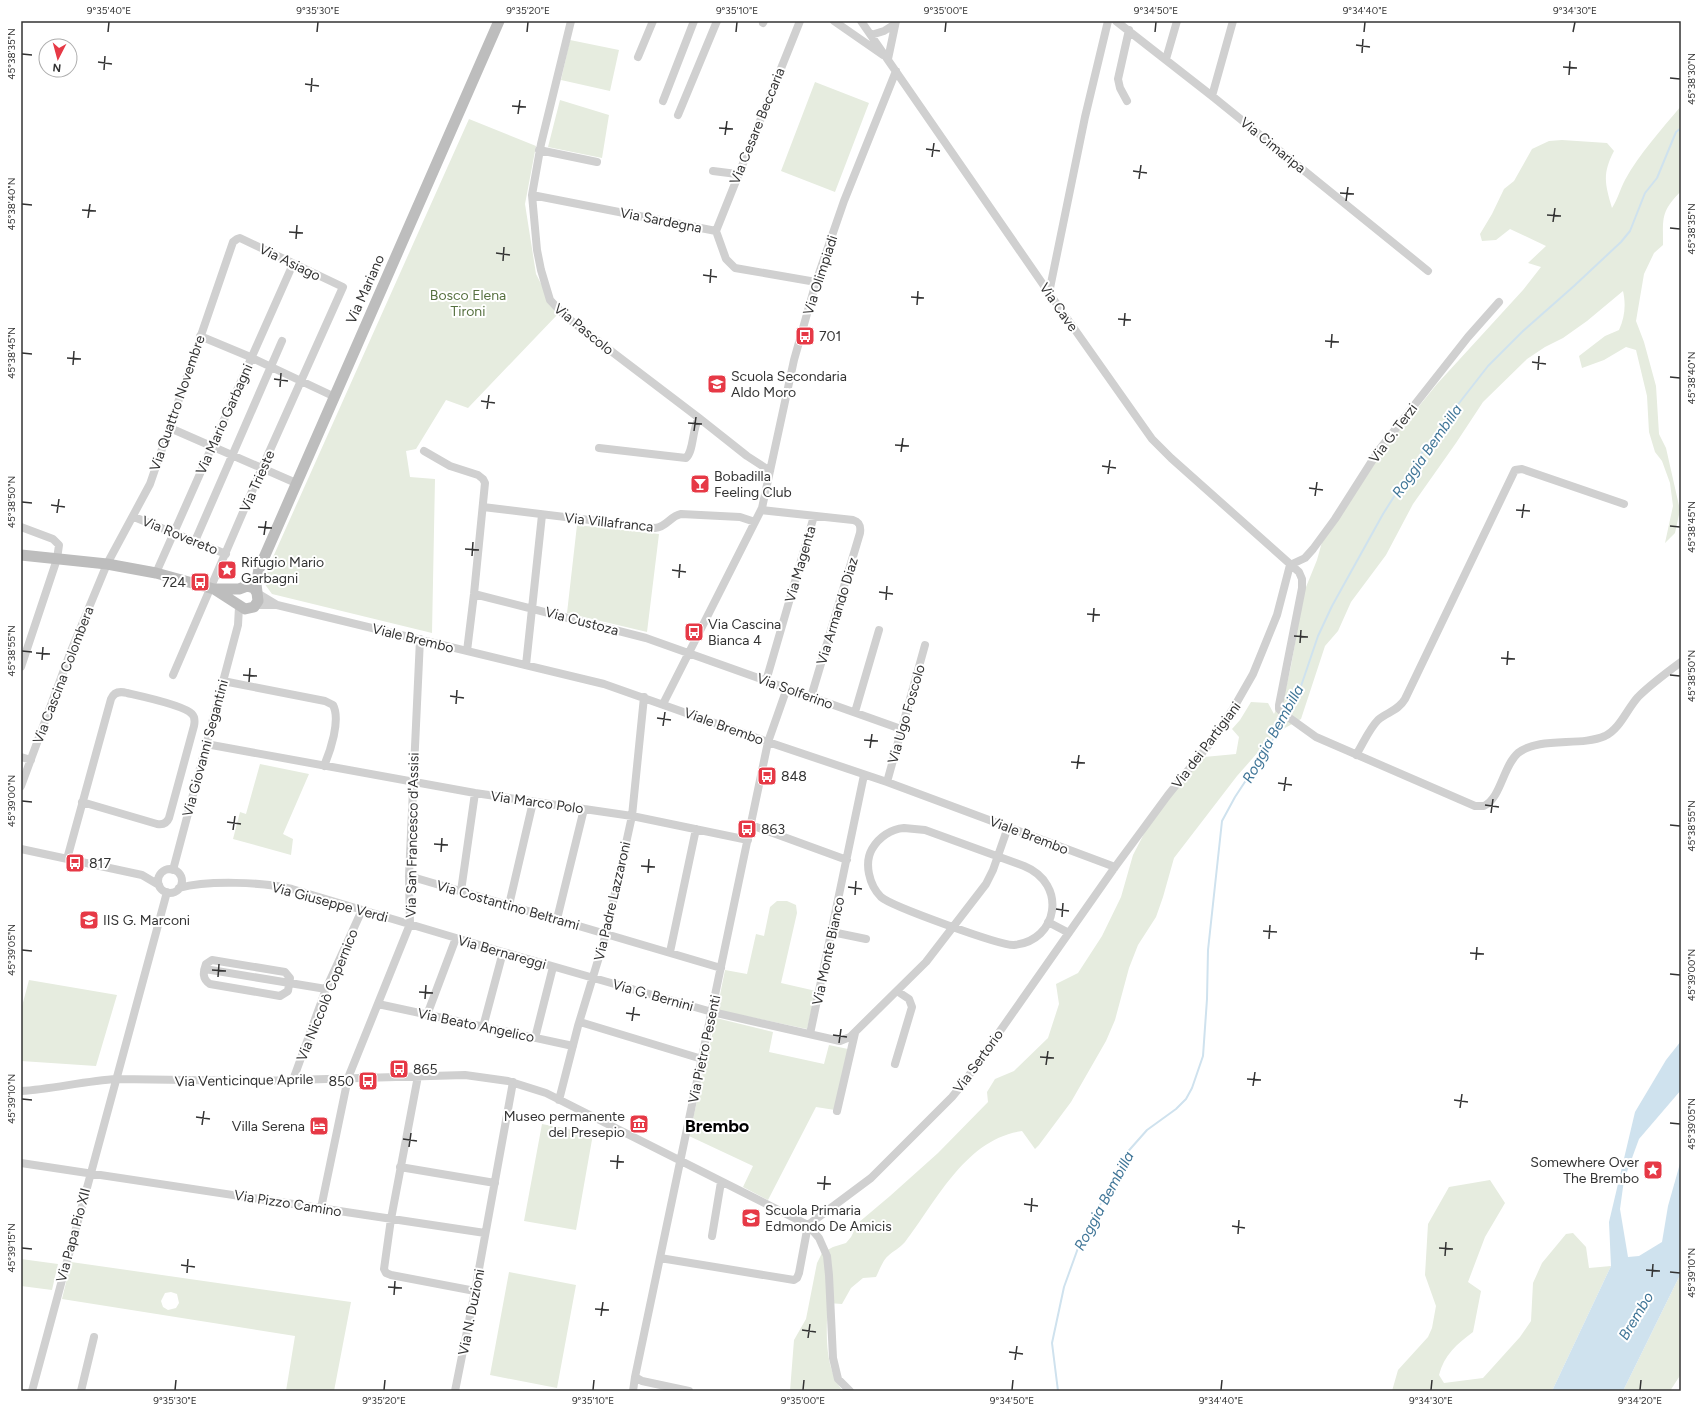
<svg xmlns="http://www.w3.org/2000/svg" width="1702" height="1412" font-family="Figtree,sans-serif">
<rect width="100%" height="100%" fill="#fff"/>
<!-- green -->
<path fill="#e6ecdf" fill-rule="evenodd" d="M570,40L619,50L610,91L561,80Z
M815,82L869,103L835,192L781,171Z
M560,100L609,115L602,158L548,147Z
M1681,106V191C1661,212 1663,216 1663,245L1654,253L1644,274L1636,321L1644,342L1656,386L1659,434L1666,448L1680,510L1675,533L1665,543L1673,506L1670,483L1662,461L1655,452L1649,432L1647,396L1636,350L1626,347L1604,360L1582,368L1579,356L1605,336L1619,330C1625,317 1626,304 1623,291L1587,321L1563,338L1545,347L1527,359L1483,402L1456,443L1413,504L1386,555L1351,602L1338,631L1325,646L1301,719L1285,728L1267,742L1237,776L1174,858L1163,897L1156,917L1138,945L1129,968L1115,1020L1106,1041L1071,1102L1039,1145L1035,1149L1022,1131C965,1139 936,1202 905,1242C900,1248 893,1251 888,1256C883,1260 879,1271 876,1277L863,1278L851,1288L842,1304L828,1303C826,1331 824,1369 843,1391H790L794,1340L806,1319L817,1263L822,1253L833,1247L846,1243L851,1237L858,1223L890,1196L938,1153L988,1102L987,1092L995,1079L1014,1071L1048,1038L1059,1004L1056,984L1078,973L1102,936L1121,897L1133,855L1147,828L1164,803L1204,757L1236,754L1239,737L1232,729L1240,720L1251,702L1268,703L1274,714L1286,688L1291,666L1304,592L1317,560L1322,542L1381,453L1437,384L1523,290L1541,267L1528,263L1546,246L1510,229L1496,240L1482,241L1480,234L1492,214L1504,189L1514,181L1532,149L1549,141L1562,140L1607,143L1614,151C1602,174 1605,184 1612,208C1618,199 1620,189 1625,180C1639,154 1662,129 1681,106Z
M469,119L536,146L525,204L536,274L557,315L468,408L446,400L416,449L406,451L410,477L435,479L432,633L272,594L264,583L265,575Z
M577,525L659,534L647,632L567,613Z
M260,764L309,774L283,834L293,839L291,855L233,839L240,812L246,814Z
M777,901H787L796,905L797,913L781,983L816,991L807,1029L717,1010L725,970L747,974L756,934L764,936L770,907Z
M29,980L117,995L96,1066L21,1061V1010Z
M716,1018L773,1032L769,1052L824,1064L829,1045L848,1049L835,1110L816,1107L768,1200L743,1187L753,1166L689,1136Z
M542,1124L593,1134L576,1230L524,1221Z
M1490,1180L1505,1203L1485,1237L1468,1282L1481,1291L1473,1332C1457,1344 1444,1355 1439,1375L1444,1383L1483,1378L1520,1337L1531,1321L1533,1283L1542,1263L1566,1234L1573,1233L1586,1247L1589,1268L1611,1266L1552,1391H1392L1398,1370L1428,1337L1432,1328L1436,1306L1425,1275L1428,1224L1449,1187Z
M21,1259L58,1264L52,1290L21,1286Z
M71,1262L351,1302L334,1391H286L295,1336L62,1299ZM171,1292L177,1294L179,1303L176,1308L168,1310L163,1307L161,1301L165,1293Z
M509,1272L576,1285L557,1388L490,1375Z
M1681,1273V1374L1670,1391H1623Z"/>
<!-- water -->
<path fill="#cfe2ee" d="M1681,1041V1090L1639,1139L1624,1180L1620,1209L1628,1257L1639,1256L1662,1242L1668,1206L1681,1160V1273L1623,1391H1552L1611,1266L1609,1222L1635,1112L1666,1060Z"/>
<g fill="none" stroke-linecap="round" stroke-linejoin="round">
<!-- stream -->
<path stroke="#cfe2ee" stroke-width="2" d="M1288,714L1298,695L1318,636L1332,606L1383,514L1421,454L1442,425L1488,366L1523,331L1574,286L1621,242L1630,231L1645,193L1657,178L1676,132L1681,128
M1058,1391L1052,1343L1064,1287L1082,1237L1118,1173L1124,1156L1147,1130L1176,1109L1186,1099L1192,1088L1203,1056L1207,999L1208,950L1222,821L1235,797L1275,736L1286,718"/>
<!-- street -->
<path stroke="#d0d0d0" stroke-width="8" d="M571,21L541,144L532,195L537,250L541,270L550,300L565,316L699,418L747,456L770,471
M834,21L883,55
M861,21L1049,293L1152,439L1171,458L1299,572L1302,579V588L1279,705V709L1284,714L1316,737L1475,806H1484C1501,798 1503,766 1518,753C1540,736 1580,747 1605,736C1620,729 1627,709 1638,697C1651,684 1666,673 1681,662
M1116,21L1212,96L1428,271
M763,23L764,21
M871,35L884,31L895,24
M638,57L653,21
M888,59L896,21
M1166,59L1177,21
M1212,96L1233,21
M663,101L694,21
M1127,101L1120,88L1118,79L1129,30
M678,115L717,21
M539,150L597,162
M713,171L737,174
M532,195L716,231L726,259L735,268L816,282
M716,231L800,21
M1049,293L1085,117L1108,21
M200,336L248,356L335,397
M170,428L296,483
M599,448L686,458C694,451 692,428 699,418
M424,451L450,466L478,475L483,479L485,483L474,594L467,651
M483,507L655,528C667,527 670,516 681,514L740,517L755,522
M761,510L853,520C860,522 861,526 860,533L811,697
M134,517L226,554
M21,527L53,539L59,545L57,559L21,667
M195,541L282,341
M1290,565L1305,558L1313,549L1335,519L1379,450L1468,337L1499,302
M156,573L293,264
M257,593L277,605
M474,594L646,638L901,729
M256,605H277L604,684L768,742L887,782L1115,867
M526,665L542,515
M223,681L325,701L333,705C341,720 330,752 324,766
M766,681L814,516
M663,704L762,508L794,360L816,282L844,201L896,71
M855,712L879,630
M206,744L475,793L632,816L748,840
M1356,755C1363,744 1369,729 1378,720C1387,712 1398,711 1405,699L1515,470L1522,469L1624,504
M21,757L31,760
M887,782L925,645
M21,786L71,651L107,564L150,484L233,242L237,239L240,238L343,287L262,468L173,675
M751,825L847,860
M904,828L925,830L1024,866C1068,884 1058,941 1014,945C1001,946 891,906 881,897C869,885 864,863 872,849C879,837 891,829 904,828Z
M21,849L142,875L159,885
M67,859L111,699C114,692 120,691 127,693C140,696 184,705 192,714C195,717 195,721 194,726L169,818C167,823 163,825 157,824L82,802
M158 881a12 12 0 1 1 24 0a12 12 0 1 1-24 0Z
M173,870L238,625L239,607
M409,876L721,968
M179,888C208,880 263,882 292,889L503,952L712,1012L840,1041L850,1037L926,962L986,884L993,870L1008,827
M461,891L475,793
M509,905L533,802
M557,919L584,809
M1048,922L1069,933
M832,932L866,939
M670,952L696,829
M212,960L285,972L290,978L288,991L280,996L210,984C202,979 203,972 206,964Z
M205,969L326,989
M378,1004L573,1046
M427,1015L456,938
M580,1022L702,1059
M483,1027L503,952
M810,1034L864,775
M535,1038L553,967
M895,1064L912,1007L909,999L897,991
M418,1076L391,1219L384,1269L386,1273L391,1275L475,1291
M293,1080L326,989L362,910
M21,1091C53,1089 84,1081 117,1079L258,1081L465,1075L508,1081L546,1093L808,1225L819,1238L827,1256L829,1275L833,1358L838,1379L850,1391
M559,1100L578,1026L606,934L632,816L644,697
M837,1111L855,1033
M21,1163L485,1233
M400,1167L495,1183
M321,1208L348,1078L410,924L409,876L420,639
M808,1225L871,1178L952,1097L965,1081L1115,867L1168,795L1211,742L1233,709L1253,674L1277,615L1290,565
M712,1236L721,1182
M660,1258L794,1280L797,1278L799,1273L808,1225
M32,1391L167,892
M81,1391L94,1337
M455,1391L475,1291L513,1082
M633,1391L635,1377
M689,1391L642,1381L635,1377L768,742L787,688"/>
<!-- secondary -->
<path stroke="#bdbdbd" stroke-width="11" d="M21,555L107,564L156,573L214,589H239L247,586L254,588L257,593
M214,589L245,609L254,607L258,601L256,584L259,569L499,21"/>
</g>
<!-- ticks -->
<path fill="none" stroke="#333" stroke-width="1.5" d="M108,32L109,22M317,32L318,22M527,32L528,22M736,32L737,22M945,32L946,22M1155,32L1156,22M1364,32L1365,22M1573,32L1575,22M1356,45L1370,47M1362,53L1363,39M22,54L32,55M98,62L112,64M1563,67L1577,68M104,70L105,56M1569,75L1570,61M1670,78L1680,79M305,84L319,86M311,92L312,78M512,106L526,107M518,114L520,100M719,128L733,129M725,135L727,121M926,149L940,151M932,157L934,143M1133,171L1147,173M1139,179L1141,165M1340,193L1354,194M1346,201L1348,187M22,204L32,205M82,210L96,211M1547,215L1561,216M88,218L90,204M1553,222L1555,208M1670,228L1680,229M289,232L303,233M296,239L297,225M496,253L510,255M503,261L504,247M703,275L717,277M710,283L711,269M911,297L924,298M917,305L918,291M1118,319L1131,320M1124,326L1125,313M1325,341L1339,342M1331,348L1332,334M22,353L32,354M67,358L81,359M1532,362L1546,364M73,365L74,351M1538,370L1539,356M1670,377L1680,378M274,379L288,381M280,387L281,373M481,401L495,403M487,409L489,395M688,423L702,424M694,431L696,417M895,445L909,446M901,452L903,438M1102,466L1116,468M1108,474L1110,460M1309,488L1323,490M1315,496L1317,482M22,502L32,503M51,505L65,507M1516,510L1530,511M57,513L59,499M1522,518L1524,504M1670,526L1680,527M258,527L272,528M264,535L266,521M465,549L479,550M472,556L473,542M672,570L686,572M679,578L680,564M879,592L893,594M886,600L887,586M1087,614L1100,615M1093,622L1094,608M1294,636L1308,637M1300,643L1301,630M22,651L32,652M36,653L50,654M1501,658L1515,659M42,660L43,647M1507,665L1508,651M243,675L257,676M1670,675L1680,676M249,682L250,668M450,696L464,698M456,704L457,690M657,718L671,720M663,726L665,712M864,740L878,741M870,748L872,734M1071,762L1085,763M1077,769L1079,755M1278,783L1292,785M1284,791L1286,777M22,801L32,802M1485,805L1499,807M1491,813L1493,799M227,822L241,824M1670,825L1680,826M233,830L235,816M434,844L448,845M441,852L442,838M641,866L655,867M648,873L649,859M848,887L862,889M855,895L856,881M1056,909L1069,911M1062,917L1063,903M1263,931L1277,932M1269,939L1270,925M22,950L32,951M1470,953L1484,954M1476,960L1477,947M212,970L226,971M1670,974L1680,975M218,977L219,964M419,992L433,993M425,999L426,985M626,1013L640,1015M632,1021L634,1007M833,1035L847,1037M839,1043L841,1029M1040,1057L1054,1058M1046,1065L1048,1051M1247,1079L1261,1080M1253,1086L1255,1072M22,1099L32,1100M1454,1100L1468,1102M1460,1108L1462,1094M196,1117L210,1119M1670,1123L1680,1124M202,1125L204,1111M403,1139L417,1141M409,1147L411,1133M610,1161L624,1162M617,1169L618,1155M817,1183L831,1184M824,1190L825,1176M1024,1204L1038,1206M1031,1212L1032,1198M1232,1226L1245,1228M1238,1234L1239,1220M22,1248L32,1249M1439,1248L1453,1249M1445,1256L1446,1242M181,1265L195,1267M1646,1270L1660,1271M1670,1272L1680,1273M187,1273L188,1259M1652,1277L1653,1264M388,1287L402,1288M394,1295L395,1281M595,1309L609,1310M601,1316L603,1302M802,1330L816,1332M808,1338L810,1324M1009,1352L1023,1354M1015,1360L1017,1346M175,1390L176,1380M384,1390L385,1380M593,1390L594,1380M803,1390L804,1380M1012,1390L1013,1380M1221,1390L1222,1380M1431,1390L1432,1380M1640,1390L1641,1380"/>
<!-- icons -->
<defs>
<g id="bus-square" transform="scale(1)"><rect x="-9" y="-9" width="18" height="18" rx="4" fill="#e63946" stroke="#fff"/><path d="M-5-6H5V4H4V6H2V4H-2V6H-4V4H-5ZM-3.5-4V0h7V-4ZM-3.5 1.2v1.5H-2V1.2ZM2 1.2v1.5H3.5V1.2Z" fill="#fff"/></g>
<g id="school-square" transform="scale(1)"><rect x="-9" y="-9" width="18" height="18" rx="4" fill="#e63946" stroke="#fff"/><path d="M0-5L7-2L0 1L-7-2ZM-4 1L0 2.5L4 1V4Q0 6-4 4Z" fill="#fff"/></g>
<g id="bar-square" transform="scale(1)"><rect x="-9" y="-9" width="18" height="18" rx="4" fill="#e63946" stroke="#fff"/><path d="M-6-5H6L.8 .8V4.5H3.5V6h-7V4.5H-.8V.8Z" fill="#fff"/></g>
<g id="sight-square" transform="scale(1)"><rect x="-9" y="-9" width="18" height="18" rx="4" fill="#e63946" stroke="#fff"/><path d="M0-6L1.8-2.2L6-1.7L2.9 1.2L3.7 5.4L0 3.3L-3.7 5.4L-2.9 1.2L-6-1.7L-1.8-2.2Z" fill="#fff"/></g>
<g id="museum-square" transform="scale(1)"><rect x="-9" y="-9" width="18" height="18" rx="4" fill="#e63946" stroke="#fff"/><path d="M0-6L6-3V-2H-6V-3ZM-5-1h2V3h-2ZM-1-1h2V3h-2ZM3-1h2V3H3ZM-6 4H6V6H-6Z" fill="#fff"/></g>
<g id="hotel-square" transform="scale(1)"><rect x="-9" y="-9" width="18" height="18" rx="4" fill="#e63946" stroke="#fff"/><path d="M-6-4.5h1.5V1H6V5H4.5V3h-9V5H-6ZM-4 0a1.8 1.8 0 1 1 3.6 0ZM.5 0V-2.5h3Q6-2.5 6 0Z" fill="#fff"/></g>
</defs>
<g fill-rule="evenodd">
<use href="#bus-square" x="805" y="336"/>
<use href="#school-square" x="717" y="384"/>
<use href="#bar-square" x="700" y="484"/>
<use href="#sight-square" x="227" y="570"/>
<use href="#bus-square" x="200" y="582"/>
<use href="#bus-square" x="694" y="632"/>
<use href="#bus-square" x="767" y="776"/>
<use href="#bus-square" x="747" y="829"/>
<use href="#bus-square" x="75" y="863"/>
<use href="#school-square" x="89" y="920"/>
<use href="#bus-square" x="399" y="1069"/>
<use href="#bus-square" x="368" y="1081"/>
<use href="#museum-square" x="639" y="1124"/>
<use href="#hotel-square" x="319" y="1126"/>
<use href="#sight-square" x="1653" y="1170"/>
<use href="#school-square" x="751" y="1218"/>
</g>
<g text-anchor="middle" stroke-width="4" stroke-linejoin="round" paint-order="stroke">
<!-- street labels -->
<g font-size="14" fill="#333" stroke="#fff">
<text transform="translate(757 126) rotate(-68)" y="5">Via Cesare Beccaria</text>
<text transform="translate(1273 145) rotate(39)" y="5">Via Cimaripa</text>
<text transform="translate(661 220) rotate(11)" y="5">Via Sardegna</text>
<text transform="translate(290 262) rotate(26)" y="5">Via Asiago</text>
<text transform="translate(820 275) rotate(-72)" y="5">Via Olimpiadi</text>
<text transform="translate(365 289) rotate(-66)" y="5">Via Mariano</text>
<text transform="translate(1059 307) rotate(55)" y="5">Via Cave</text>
<text transform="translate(584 329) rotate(39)" y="5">Via Pascolo</text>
<text transform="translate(177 403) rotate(-71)" y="5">Via Quattro Novembre</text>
<text transform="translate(224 419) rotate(-66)" y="5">Via Mario Garbagni</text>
<text transform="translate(1393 433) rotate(-53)" y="5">Via G. Terzi</text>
<text transform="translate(257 481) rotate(-66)" y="5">Via Trieste</text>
<text transform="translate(609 522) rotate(6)" y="5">Via Villafranca</text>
<text transform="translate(180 535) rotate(22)" y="5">Via Rovereto</text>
<text transform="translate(800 564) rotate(-74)" y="5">Via Magenta</text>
<text transform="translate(837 611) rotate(-73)" y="5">Via Armando Diaz</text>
<text transform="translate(582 621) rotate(15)" y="5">Via Custoza</text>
<text transform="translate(413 638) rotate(14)" y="5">Viale Brembo</text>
<text transform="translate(63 675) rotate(-69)" y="5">Via Cascina Colombera</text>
<text transform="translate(795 691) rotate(20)" y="5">Via Solferino</text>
<text transform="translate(906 714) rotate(-74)" y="5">Via Ugo Foscolo</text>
<text transform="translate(724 726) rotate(20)" y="5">Viale Brembo</text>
<text transform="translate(1206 745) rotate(-53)" y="5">Via dei Partigiani</text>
<text transform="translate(205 748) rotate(-75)" y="5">Via Giovanni Segantini</text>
<text transform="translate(537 802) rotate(8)" y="5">Via Marco Polo</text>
<text transform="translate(412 835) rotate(-89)" y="5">Via San Francesco d'Assisi</text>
<text transform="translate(1029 835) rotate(21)" y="5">Viale Brembo</text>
<text transform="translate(612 901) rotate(-77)" y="5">Via Padre Lazzaroni</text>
<text transform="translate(330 902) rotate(15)" y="5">Via Giuseppe Verdi</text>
<text transform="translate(508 905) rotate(16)" y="5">Via Costantino Beltrami</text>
<text transform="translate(828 951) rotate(-78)" y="5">Via Monte Bianco</text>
<text transform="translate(502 952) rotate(16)" y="5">Via Bernareggi</text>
<text transform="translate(327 995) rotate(-68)" y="5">Via Niccolò Copernico</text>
<text transform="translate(653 995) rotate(16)" y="5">Via G. Bernini</text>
<text transform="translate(476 1025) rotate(12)" y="5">Via Beato Angelico</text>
<text transform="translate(704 1049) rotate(-78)" y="5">Via Pietro Pesenti</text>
<text transform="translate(978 1061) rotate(-54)" y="5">Via Sertorio</text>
<text transform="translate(244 1080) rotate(-1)" y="5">Via Venticinque Aprile</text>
<text transform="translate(288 1203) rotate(9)" y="5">Via Pizzo Camino</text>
<text transform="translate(73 1235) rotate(-75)" y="5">Via Papa Pio XII</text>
<text transform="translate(471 1312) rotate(-79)" y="5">Via N. Duzioni</text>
</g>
<!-- park labels -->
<g font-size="14" fill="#56703f" stroke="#fff">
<text x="468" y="300">Bosco Elena<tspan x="468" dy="16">Tironi</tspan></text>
</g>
<!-- poi labels -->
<g font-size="14" fill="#333" stroke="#fff" text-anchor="start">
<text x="819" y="341">701</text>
<text x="731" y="381">Scuola Secondaria<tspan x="731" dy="16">Aldo Moro</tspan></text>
<text x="714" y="481">Bobadilla<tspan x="714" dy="16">Feeling Club</tspan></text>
<text x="241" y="567">Rifugio Mario<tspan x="241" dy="16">Garbagni</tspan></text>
<text x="186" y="587" text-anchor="end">724</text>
<text x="708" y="629">Via Cascina<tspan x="708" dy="16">Bianca 4</tspan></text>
<text x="781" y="781">848</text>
<text x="761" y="834">863</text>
<text x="89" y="868">817</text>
<text x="103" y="925">IIS G. Marconi</text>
<text x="413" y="1074">865</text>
<text x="354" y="1086" text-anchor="end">850</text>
<text x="625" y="1121" text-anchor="end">Museo permanente<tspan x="625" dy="16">del Presepio</tspan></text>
<text x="305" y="1131" text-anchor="end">Villa Serena</text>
<text x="1639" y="1167" text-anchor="end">Somewhere Over<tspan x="1639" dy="16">The Brembo</tspan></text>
<text x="765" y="1215">Scuola Primaria<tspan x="765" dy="16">Edmondo De Amicis</tspan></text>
</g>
<!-- water labels -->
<g font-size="15" font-style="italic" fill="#3f7597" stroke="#fff">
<text transform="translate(1427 451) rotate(-55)" y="5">Roggia Bembilla</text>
<text transform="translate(1273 734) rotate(-61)" y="5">Roggia Bembilla</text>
<text transform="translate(1104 1201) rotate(-62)" y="5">Roggia Bembilla</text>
<text transform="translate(1636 1316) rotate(-59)" y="5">Brembo</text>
</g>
<!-- district labels -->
<g font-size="18" font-weight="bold" fill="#000" stroke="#fff">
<text x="717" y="1132">Brembo</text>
</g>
</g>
<!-- border -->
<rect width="1702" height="1412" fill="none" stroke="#ffffff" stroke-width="44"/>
<!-- north arrow -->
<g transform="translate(58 58) rotate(186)"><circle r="19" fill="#ffffff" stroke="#adadad"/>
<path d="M0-3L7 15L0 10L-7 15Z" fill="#e63946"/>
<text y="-6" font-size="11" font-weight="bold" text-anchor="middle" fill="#333333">N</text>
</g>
<rect x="22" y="22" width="1658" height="1368" fill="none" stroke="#333" stroke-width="1.5"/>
<g font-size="10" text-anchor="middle" fill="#333">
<text x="109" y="14">9°35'40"E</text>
<text x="318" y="14">9°35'30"E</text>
<text x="528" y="14">9°35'20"E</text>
<text x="737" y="14">9°35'10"E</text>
<text x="946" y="14">9°35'00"E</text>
<text x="1156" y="14">9°34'50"E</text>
<text x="1365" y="14">9°34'40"E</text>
<text x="1575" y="14">9°34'30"E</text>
<text transform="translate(11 54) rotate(-90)" y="4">45°38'35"N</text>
<text transform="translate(1691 79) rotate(-90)" y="4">45°38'30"N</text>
<text transform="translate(11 204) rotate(-90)" y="4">45°38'40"N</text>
<text transform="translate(1691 229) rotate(-90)" y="4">45°38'35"N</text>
<text transform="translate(11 353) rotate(-90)" y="4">45°38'45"N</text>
<text transform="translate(1691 378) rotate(-90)" y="4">45°38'40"N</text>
<text transform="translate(11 502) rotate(-90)" y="4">45°38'50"N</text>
<text transform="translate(1691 527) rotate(-90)" y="4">45°38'45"N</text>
<text transform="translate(11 651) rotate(-90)" y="4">45°38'55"N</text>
<text transform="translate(1691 676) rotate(-90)" y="4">45°38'50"N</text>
<text transform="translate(11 801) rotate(-90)" y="4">45°39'00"N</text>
<text transform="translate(1691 826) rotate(-90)" y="4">45°38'55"N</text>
<text transform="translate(11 950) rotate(-90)" y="4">45°39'05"N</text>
<text transform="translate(1691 975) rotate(-90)" y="4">45°39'00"N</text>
<text transform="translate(11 1099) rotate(-90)" y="4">45°39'10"N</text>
<text transform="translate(1691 1124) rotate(-90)" y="4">45°39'05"N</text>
<text transform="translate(11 1248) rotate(-90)" y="4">45°39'15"N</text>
<text transform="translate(1691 1273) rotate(-90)" y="4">45°39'10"N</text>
<text x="175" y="1404">9°35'30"E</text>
<text x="384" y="1404">9°35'20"E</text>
<text x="593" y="1404">9°35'10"E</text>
<text x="803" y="1404">9°35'00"E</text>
<text x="1012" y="1404">9°34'50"E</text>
<text x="1221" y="1404">9°34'40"E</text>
<text x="1431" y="1404">9°34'30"E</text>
<text x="1640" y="1404">9°34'20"E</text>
</g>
</svg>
